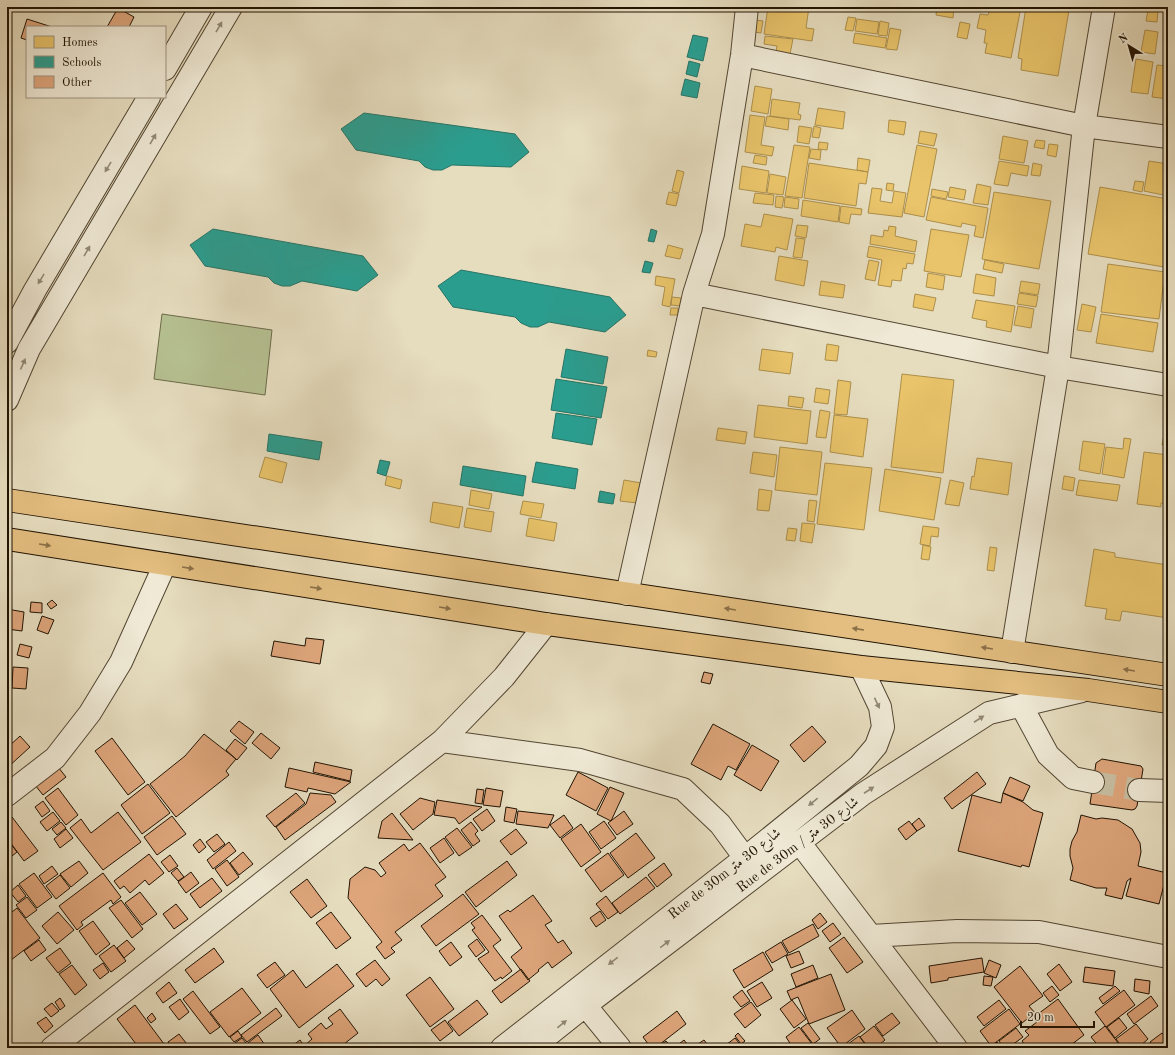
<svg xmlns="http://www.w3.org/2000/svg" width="1175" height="1055" font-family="'Old Standard TT',Amiri,serif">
<rect width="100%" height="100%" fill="#e6ddbf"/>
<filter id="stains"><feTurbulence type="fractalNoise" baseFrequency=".005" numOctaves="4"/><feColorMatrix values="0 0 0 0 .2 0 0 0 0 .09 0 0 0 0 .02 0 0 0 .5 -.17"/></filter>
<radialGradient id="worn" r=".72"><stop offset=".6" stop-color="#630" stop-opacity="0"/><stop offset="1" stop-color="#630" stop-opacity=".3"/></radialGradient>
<!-- green -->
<path fill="#b6c091" stroke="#6c6a4a" d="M162,314L272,330L265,395L154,379Z"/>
<!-- homes -->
<path fill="#e9c46a" stroke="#ad8f4b" d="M768,7H809L806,28L814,29L812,41L764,34Z
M937,7H954L953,18L936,15Z
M997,7H1021L1011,58L985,53L987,43H984L986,30L977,28L980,14L988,15L990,9L996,10Z
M1026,7H1053L1069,10L1058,76L1021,70L1022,59L1018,58Z
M1148,10L1158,11L1157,22L1146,21Z
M848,17L856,18L853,31L845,30Z
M857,19L879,22L877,34L855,31Z
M756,20L763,21L761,33L754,32Z
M880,21L889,23L887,36L878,35Z
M960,22L970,24L967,39L957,37Z
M890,28L901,30L897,50L886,49Z
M1145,30L1158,32L1155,54L1141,52Z
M855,33L887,38L885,48L853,43Z
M765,36L793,39L790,54L776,52L777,46L764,44Z
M1136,59L1153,62L1148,94L1131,92Z
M1157,65L1168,66V99L1152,97Z
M755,86L772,89L768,114L751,111Z
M772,99L800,103L798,114L801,115L800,120L770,116Z
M818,108L845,112L843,129L815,125Z
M750,115L765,117L761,145L774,147L772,156L745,152Z
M767,116L789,119L788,130L765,126Z
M889,120L906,122L904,135L888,132Z
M799,126L812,128L809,144L797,142Z
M814,126L821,128L819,138L812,137Z
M920,131L937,134L934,146L918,143Z
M1003,136L1028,141L1024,163L999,159Z
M1036,140L1045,141L1044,149L1034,147Z
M819,142L828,143L827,150L818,149Z
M1049,144L1058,145L1056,157L1047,155Z
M794,145L810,147L802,198L785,196Z
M917,145L937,149L924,217L904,213Z
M811,149L821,150L820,160L809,158Z
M755,155L767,157L766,165L753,163Z
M858,158L870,160L868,172L857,170Z
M999,161L1029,166L1027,176L1011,173L1008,186L994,184Z
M1149,161L1168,164V196L1144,191Z
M809,163L868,172L866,184L859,183L856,206L804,198Z
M1033,163L1042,165L1040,176L1031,175Z
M742,166L769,171L766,193L739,189Z
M677,170L684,172L679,193L672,191Z
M770,174L786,177L783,195L767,193Z
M1135,181L1144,182L1142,192L1133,190Z
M887,183L894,184L893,191L886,190Z
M977,184L991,187L988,205L973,203Z
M950,187L966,190L964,200L948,197Z
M1100,187L1168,199V246L1164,267L1088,254Z
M872,188L882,189L880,201L892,203L894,191L906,193L902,217L868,213Z
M932,189L948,192L946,199L931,196Z
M669,192L679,194L676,206L666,204Z
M994,192L1051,201L1039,269L982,259Z
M755,193L774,195L773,205L753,203Z
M776,196L784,197L782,208L775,207Z
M785,197L799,199L798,209L784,207Z
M931,197L988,208L983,238L974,236L976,226L962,223L961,227L926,220Z
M803,200L840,206L838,222L801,216Z
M841,206L862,209L861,215L851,214L849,224L839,222Z
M764,214L793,219L787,250L776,247L775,252L741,246L745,224L761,227Z
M797,225L808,226L806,238L795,236Z
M889,226L896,227L895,236L917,241L915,252L870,244L871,235L883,237L884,230L888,231Z
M931,229L969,235L961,277L924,271Z
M796,238L805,239L802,258L793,257Z
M668,245L683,249L680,259L665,256Z
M869,246L915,254L913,264L907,263L906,269L903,268L901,281L892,280L891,287L878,285L882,260L867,257Z
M779,256L808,261L804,286L775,280Z
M869,260L879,262L875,281L865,279Z
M985,260L1004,264L1002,273L983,269Z
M1108,264L1165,272L1159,319L1101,312Z
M928,273L945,276L943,290L926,287Z
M976,274L996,278L994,296L973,293Z
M656,276L675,279L670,307L662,305L665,287L655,285Z
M821,281L845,285L843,298L819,295Z
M1021,281L1040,284L1038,295L1019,292Z
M1019,293L1038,296L1036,307L1017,304Z
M915,294L936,298L933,311L913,307Z
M672,297L681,298L680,306L671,305Z
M976,300L1015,306L1011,332L986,327L987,321L972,318Z
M1082,304L1096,307L1091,332L1077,330Z
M1018,306L1034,309L1031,328L1014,325Z
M671,308H678V315H670Z
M1101,314L1158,323L1153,352L1096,343Z
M827,344L839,346L837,361L825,360Z
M762,349L793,353L790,374L759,370Z
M648,350L657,352L656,357L647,356Z
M902,374L954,380L943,473L891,467Z
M838,380L851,382L847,415L834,414Z
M816,388L830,390L828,404L814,402Z
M789,396L804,398L802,408L788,406Z
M758,405L811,411L807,444L754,437Z
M820,410L830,412L826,438L816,437Z
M834,415L868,419L863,457L830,452Z
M718,428L747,432L745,444L716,440Z
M1165,429H1168V446L1162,445Z
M1124,438L1131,439L1124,478L1102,474L1106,447L1123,449Z
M1083,441L1105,444L1100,474L1079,470Z
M780,447L822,452L817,495L775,490Z
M753,452L777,455L774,477L750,473Z
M1144,452L1168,455V504L1161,503V507L1137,504Z
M265,457L287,463L282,483L259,477Z
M977,458L1012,463L1008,495L970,489L972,476L974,477Z
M825,463L872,468L864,530L817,524Z
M885,469L941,478L934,520L879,511Z
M387,476L402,480L400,489L385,485Z
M1064,476L1075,478L1073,491L1062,489Z
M624,480L641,483L637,503L620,501Z
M950,480L964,483L959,506L945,504Z
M1079,480L1120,485L1117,501L1076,495Z
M759,489L772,491L769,511L757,510Z
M471,490L492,494L489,509L469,505Z
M809,500L817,501L814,522L807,521Z
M523,501L544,504L541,518L520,514Z
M433,502L463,507L459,528L430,522Z
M467,508L494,512L491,532L464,527Z
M529,518L557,523L554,541L526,536Z
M802,523L815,524L812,543L800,541Z
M923,526L939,528L938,537L931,536L930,546L920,544Z
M788,528L797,529L795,541L786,540Z
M923,545L931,547L929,560L921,559Z
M990,547L997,548L994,571L987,570Z
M1094,549L1115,553V557L1168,565V618L1122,611L1120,621L1105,619L1107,609L1085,606Z"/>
<!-- schools -->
<path fill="#2a9d8f" stroke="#277465" d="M693,35L708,38L703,61L687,57Z
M689,61L700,64L697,77L686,74Z
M685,79L700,83L697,98L681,95Z
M364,113L515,134L529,152L511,167L452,165L442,170H433L425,167L419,161L356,150L341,129Z
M213,229L363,256L378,275L357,291L302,281L290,286H282L274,283L268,277L205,266L190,245Z
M651,229L657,231L654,242L648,241Z
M645,261L653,263L650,273L642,272Z
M461,270L610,297L626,315L605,332L549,322L538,327H530L521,323L515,317L453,307L438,286Z
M566,349L608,357L603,384L561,377Z
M556,379L607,387L601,418L551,410Z
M556,413L597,419L592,445L552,438Z
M269,434L322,442L319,460L267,451Z
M380,460L390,462L386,476L377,473Z
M536,462L578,469L575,489L532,482Z
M463,466L526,476L523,496L460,485Z
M600,491L615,494L613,504L598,502Z"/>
<!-- building -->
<path fill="#dea57b" stroke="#211303" d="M118,8L134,17L129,27H107Z
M27,19L52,27H27V40L21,38Z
M52,600L57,605L51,609L47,604Z
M31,602L42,603V613L30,612Z
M7,609L24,612L22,631L7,629Z
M42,616L54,620L48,634L37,630Z
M306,638L324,640L320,664L271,656L274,641L305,646Z
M20,644L32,647L29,658L17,655Z
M13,667L28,668L26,689L12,688Z
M704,672L713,674L710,684L701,682Z
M239,721L254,732L245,744L230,731Z
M713,724L750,744L736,770L728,766L721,780L691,764Z
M812,726L826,742L804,762L790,745Z
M261,733L280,748L271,759L252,743Z
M204,734L236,759L226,771L229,775L176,817L150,784L185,756Z
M20,736L30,747L7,768V748Z
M112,738L145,782L128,795L95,751Z
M235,739L247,748L237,760L226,750Z
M752,745L779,761L761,791L734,775Z
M1102,759L1141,766L1143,769L1137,806L1135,809L1132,810L1090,804L1096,763Z
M315,762L352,770L350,781L313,772Z
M58,767L66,777L43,795L35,785Z
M289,768L351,782L335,794L308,788L307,792L285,787Z
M578,772L608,788L596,811L566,795Z
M977,772L986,784L952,809L944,798Z
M1010,777L1030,786L1023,801L1003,793Z
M148,784L170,813L142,834L121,805Z
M610,787L624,793L611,821L597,814Z
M58,788L78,815L66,825L45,798Z
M486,788L503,791L500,807L483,805Z
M477,789L484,790L482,804L475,803Z
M296,793L305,803L275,827L266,816Z
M310,793L331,795L336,802L285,840L276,827L306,804Z
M1003,793L1023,802L1033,810L1043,813L1029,867L1022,865L1021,867L958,851L972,795L1001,803Z
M420,798L435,802L433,814L413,830L400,814Z
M437,800L482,807L459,824L455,818L434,815Z
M43,801L50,811L42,817L35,807Z
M506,807L517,809L514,823L504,821Z
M487,809L495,821L482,831L473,819Z
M518,811L554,815L548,828L516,824Z
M624,811L633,824L617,835L608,823Z
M53,812L60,821L47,831L40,822Z
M118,812L141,842L103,870L70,828L81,819L91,833Z
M392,813L413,840L378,838L382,821Z
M564,815L573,828L560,838L550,825Z
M1081,815L1096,819L1102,818L1118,820L1132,829L1140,843L1141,852L1138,866L1167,873L1159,904L1126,896L1131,878L1127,881L1122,899L1105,895L1107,888H1096L1070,880L1073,868L1070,856V849L1072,841L1077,832Z
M172,816L186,834L157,855L144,837Z
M12,817L38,851L24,861L7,838V821Z
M919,818L925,826L917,831L912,824Z
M604,821L616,838L601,849L589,832Z
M909,821L917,831L906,840L898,829Z
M61,822L66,828L57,835L52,829Z
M471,822L478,831L475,834L480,841L473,846L461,830Z
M581,824L601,852L581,867L561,839Z
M457,828L472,847L459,856L445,837Z
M66,829L73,838L60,848L54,839Z
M516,829L527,843L511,855L500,841Z
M636,833L655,858L628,878L610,853Z
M217,834L225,844L214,852L206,842Z
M444,838L454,853L440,863L430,848Z
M7,839L17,852L7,860Z
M200,839L206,847L199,853L193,845Z
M229,842L236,851L213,869L207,860Z
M420,843L446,877L435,885L443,896L395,932L402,940L391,948L395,952L385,959L376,947L382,942L348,898L350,879L365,867L375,870L381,877L386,873L379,863L404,844L409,851Z
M243,852L253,864L239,875L230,863Z
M608,853L624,875L601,892L585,870Z
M149,854L164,873L149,885L145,880L130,893L124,886L120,889L114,881Z
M170,855L178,866L169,872L161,862Z
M227,860L239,877L227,886L215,869Z
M79,861L88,873L71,887L60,874Z
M507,861L517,875L476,907L465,892Z
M664,863L672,875L657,887L648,875Z
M52,866L58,874L44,884L39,876Z
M177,868L184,877L178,881L171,873Z
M191,872L199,883L186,893L178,882Z
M34,873L52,897L37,908L19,884Z
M103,873L121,897L113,904L111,900L81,922L83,925L77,930L59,906Z
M60,875L70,888L56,899L46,886Z
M646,877L655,888L620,914L612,903Z
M212,878L222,891L200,908L190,894Z
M307,879L327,906L311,918L290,892Z
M18,885L26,896L18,902L10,892Z
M140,892L157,914L142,925L125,903Z
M463,894L479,914L436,946L421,926Z
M533,895L552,921L545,925L558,943L563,940L572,953L552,968L548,962L538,970L539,971L528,980L511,957L522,948L499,916L508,910L510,912Z
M606,896L618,912L608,919L596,904Z
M27,897L37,910L26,918L16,905Z
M121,900L143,929L132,938L109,908Z
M176,904L188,919L174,929L163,914Z
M17,908L40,938L7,963V916Z
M600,911L606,920L596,927L590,918Z
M58,912L74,930L57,944L42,926Z
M331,912L351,938L336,949L316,923Z
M820,913L827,922L818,929L812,920Z
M482,915L501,940L493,946L512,971L502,979L501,977L495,981L478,959L489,952L472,930L475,928L471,923Z
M93,921L110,944L96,955L79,931Z
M833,923L841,934L830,942L822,931Z
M813,924L819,936L789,953L782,941Z
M844,937L863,962L847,973L829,948Z
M477,939L485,950L476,957L468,946Z
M39,940L46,950L31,961L24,951Z
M127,940L135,949L124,958L117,948Z
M451,942L462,957L450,966L439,951Z
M781,942L788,954L772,963L765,952Z
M114,945L126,961L111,972L99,956Z
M60,948L71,963L58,973L46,958Z
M214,948L224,962L195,983L185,970Z
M799,951L804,963L791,968L786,956Z
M763,952L773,970L744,988L733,970Z
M982,958L984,972L948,978V980L931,983L929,966Z
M375,960L390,979L382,986L376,979L366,987L356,974Z
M989,960L1001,965L996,978L984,973Z
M275,962L285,975L267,988L257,975Z
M103,963L109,972L100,979L93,970Z
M337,964L354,986L299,1028L270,989L293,970L306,988Z
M1059,964L1072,982L1060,991L1047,974Z
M72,965L87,985L75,995L59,974Z
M813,965L818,978L796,987L791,974Z
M1020,966L1043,996L1029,1006L1035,1013L1022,1023L994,987Z
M1085,967L1115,971L1113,986L1083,982Z
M521,969L530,981L501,1003L492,991Z
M831,974L845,1010L809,1024L798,997L791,1000L787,991Z
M984,976L993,977L991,986L983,985Z
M430,977L454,1009L430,1027L406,995Z
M1135,979L1150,981L1149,994L1134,991Z
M169,982L177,993L163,1003L156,993Z
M762,982L772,998L757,1007L747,991Z
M1052,986L1059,995L1050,1002L1043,993Z
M1115,986L1120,991L1103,1004L1099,998Z
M242,988L261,1013L229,1037L210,1012Z
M742,990L750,1001L741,1007L733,997Z
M1124,990L1135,1005L1106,1027L1095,1012Z
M193,991L220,1027L210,1034L183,999Z
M1151,996L1158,1006L1134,1024L1127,1014Z
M60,998L65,1006L60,1010L55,1002Z
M180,999L189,1012L179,1020L169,1007Z
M1058,999L1084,1035L1067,1048H1027L1022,1041L1029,1035L1025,1031L1037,1022L1034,1017Z
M477,1000L488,1014L459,1036L448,1022Z
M792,1000L806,1019L794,1028L780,1009Z
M999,1000L1006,1009L984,1026L977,1017Z
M751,1002L761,1015L745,1028L734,1014Z
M52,1003L59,1011L51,1017L44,1009Z
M135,1005L167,1048H139L117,1019Z
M276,1008L282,1016L247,1042L241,1035Z
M340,1009L358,1033L339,1048H289L300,1040L304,1046L312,1039L308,1034L321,1023L326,1029L333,1024L328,1018Z
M1009,1009L1020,1024L991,1046L980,1031Z
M852,1010L865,1029L841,1047L827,1028Z
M677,1011L686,1024L655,1048H651L643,1037Z
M152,1013L156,1019L151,1023L147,1018Z
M892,1013L900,1023L883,1036L875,1025Z
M46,1017L53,1026L45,1033L37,1023Z
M1119,1018L1127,1028L1115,1038L1107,1027Z
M445,1020L453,1031L440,1041L431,1030Z
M808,1023L820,1039L813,1044L801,1028Z
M1136,1024L1148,1039L1140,1046L1142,1048H1123L1116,1039Z
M874,1026L885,1040L875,1048H869L860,1037Z
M1105,1026L1122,1048H1100L1091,1037Z
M799,1027L812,1044L806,1048H793L786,1037Z
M1016,1028L1023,1037L1008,1048H1004L999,1041Z
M238,1031L242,1037L234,1042L230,1037Z
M738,1033L745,1041L741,1044L735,1036Z
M1162,1033L1168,1040V1048H1155L1150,1042Z
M179,1034L190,1048H172L168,1042Z
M258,1035L267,1048H252L248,1043Z
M859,1036L865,1044L860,1048H851L848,1044Z
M242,1038L250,1048H239L235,1043Z
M735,1038L743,1048H722Z
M684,1040L690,1048H674Z
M704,1040L710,1048H692Z
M666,1041L672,1048H657Z
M997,1042L1002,1048H989Z"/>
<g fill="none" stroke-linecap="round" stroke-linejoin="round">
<!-- minor-tunnel -->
<path stroke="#c8bfa3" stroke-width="22" stroke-dasharray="22 11" stroke-linecap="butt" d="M1093,782L1139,790"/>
<!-- minor casing -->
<g stroke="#524632" stroke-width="24">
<path id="minor" d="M742,55L1084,126L1168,137
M165,69L201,7
M694,294L1058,367L1168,385
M7,342L35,290L149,97
M7,400L29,349L231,7
M627,594L694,294L713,234L742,55L747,7
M1012,652L1058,367L1084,126L1104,7
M1021,705L1048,755L1073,778L1093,782
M442,741L580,760L683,789L720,824L745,858
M1139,790L1168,791
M7,795L55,758L90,713L121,662L165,564
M799,842L956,1048
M871,936L957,931L1039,932L1168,957
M576,994L620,1048
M52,1048L442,741L504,677L546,624
M502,1048L745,858L859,766L876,746L883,727L880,707L861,667
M532,1048L586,1005L863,794L989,713L1082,691"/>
</g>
<!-- highway casing -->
<g stroke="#211303" stroke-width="24">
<path id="highway" d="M7,500L1168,675
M7,539L546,624L861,667L1088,690L1168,702"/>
</g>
<!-- minor -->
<use href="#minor" stroke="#efe9d5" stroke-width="22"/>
<!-- highway -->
<use href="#highway" stroke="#e3be80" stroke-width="22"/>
</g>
<!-- one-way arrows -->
<defs><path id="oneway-solid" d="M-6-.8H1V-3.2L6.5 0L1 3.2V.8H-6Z"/></defs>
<g fill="#928976">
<use href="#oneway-solid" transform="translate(219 27) rotate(-60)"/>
<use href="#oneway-solid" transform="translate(153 139) rotate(-60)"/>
<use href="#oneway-solid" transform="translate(108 167) rotate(121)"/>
<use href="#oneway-solid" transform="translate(87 251) rotate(-60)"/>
<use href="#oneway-solid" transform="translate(41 279) rotate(121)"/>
<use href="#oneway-solid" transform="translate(23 364) rotate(-66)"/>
<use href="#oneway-solid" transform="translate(877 703) rotate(65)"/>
<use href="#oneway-solid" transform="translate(979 719) rotate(-33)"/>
<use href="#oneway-solid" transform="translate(869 790) rotate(-33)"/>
<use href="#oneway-solid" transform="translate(813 802) rotate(141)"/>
<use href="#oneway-solid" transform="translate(665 944) rotate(-37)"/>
<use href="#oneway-solid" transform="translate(613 961) rotate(142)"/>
<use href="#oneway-solid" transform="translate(562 1024) rotate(-39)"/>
</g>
<g fill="#8c7148">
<use href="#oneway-solid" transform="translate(45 545) rotate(9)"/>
<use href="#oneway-solid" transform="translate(188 568) rotate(9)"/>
<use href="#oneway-solid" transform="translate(316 588) rotate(9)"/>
<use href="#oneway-solid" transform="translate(445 608) rotate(9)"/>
<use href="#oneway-solid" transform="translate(730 609) rotate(-171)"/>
<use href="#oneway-solid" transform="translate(858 629) rotate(-171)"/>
<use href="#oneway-solid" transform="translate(987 648) rotate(-171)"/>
<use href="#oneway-solid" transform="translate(1129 670) rotate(-171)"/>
</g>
<g text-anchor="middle" stroke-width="4" stroke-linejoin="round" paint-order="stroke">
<!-- street labels -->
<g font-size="14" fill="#211303" stroke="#efe9d5">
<text transform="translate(797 844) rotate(-37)" y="5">Rue de 30m / شارع 30 متر</text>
<text transform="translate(724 873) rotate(-38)" y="5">Rue de 30m شارع 30 متر</text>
</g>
</g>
<!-- margin -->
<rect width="1175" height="1055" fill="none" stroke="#e6ddbf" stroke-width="24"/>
<rect x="8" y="8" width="1159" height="1039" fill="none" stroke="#211303" stroke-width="2"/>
<rect x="12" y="12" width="1151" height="1031" fill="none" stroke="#211303"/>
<!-- legend -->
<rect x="26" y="26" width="140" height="72" fill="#efe9d5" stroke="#9d9381"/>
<rect x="34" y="36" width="20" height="12" fill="#e9c46a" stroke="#9d9381"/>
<text x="62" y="46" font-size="12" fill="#211303">Homes</text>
<rect x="34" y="56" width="20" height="12" fill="#2a9d8f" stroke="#9d9381"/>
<text x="62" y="66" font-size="12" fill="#211303">Schools</text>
<rect x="34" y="76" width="20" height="12" fill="#dea57b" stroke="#9d9381"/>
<text x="62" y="86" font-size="12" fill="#211303">Other</text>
<!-- north arrow -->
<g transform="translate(1129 46) rotate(323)" stroke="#efe9d5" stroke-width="3" paint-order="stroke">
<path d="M0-3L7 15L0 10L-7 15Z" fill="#211303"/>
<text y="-6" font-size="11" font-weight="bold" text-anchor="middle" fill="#211303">N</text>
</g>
<!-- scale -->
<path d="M1021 1021v6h73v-6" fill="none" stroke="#211303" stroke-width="2"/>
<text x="1027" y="1021" font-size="12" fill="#211303" stroke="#efe9d5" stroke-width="3" paint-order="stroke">20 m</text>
<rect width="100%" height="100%" filter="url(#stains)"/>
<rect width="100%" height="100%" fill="url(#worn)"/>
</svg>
